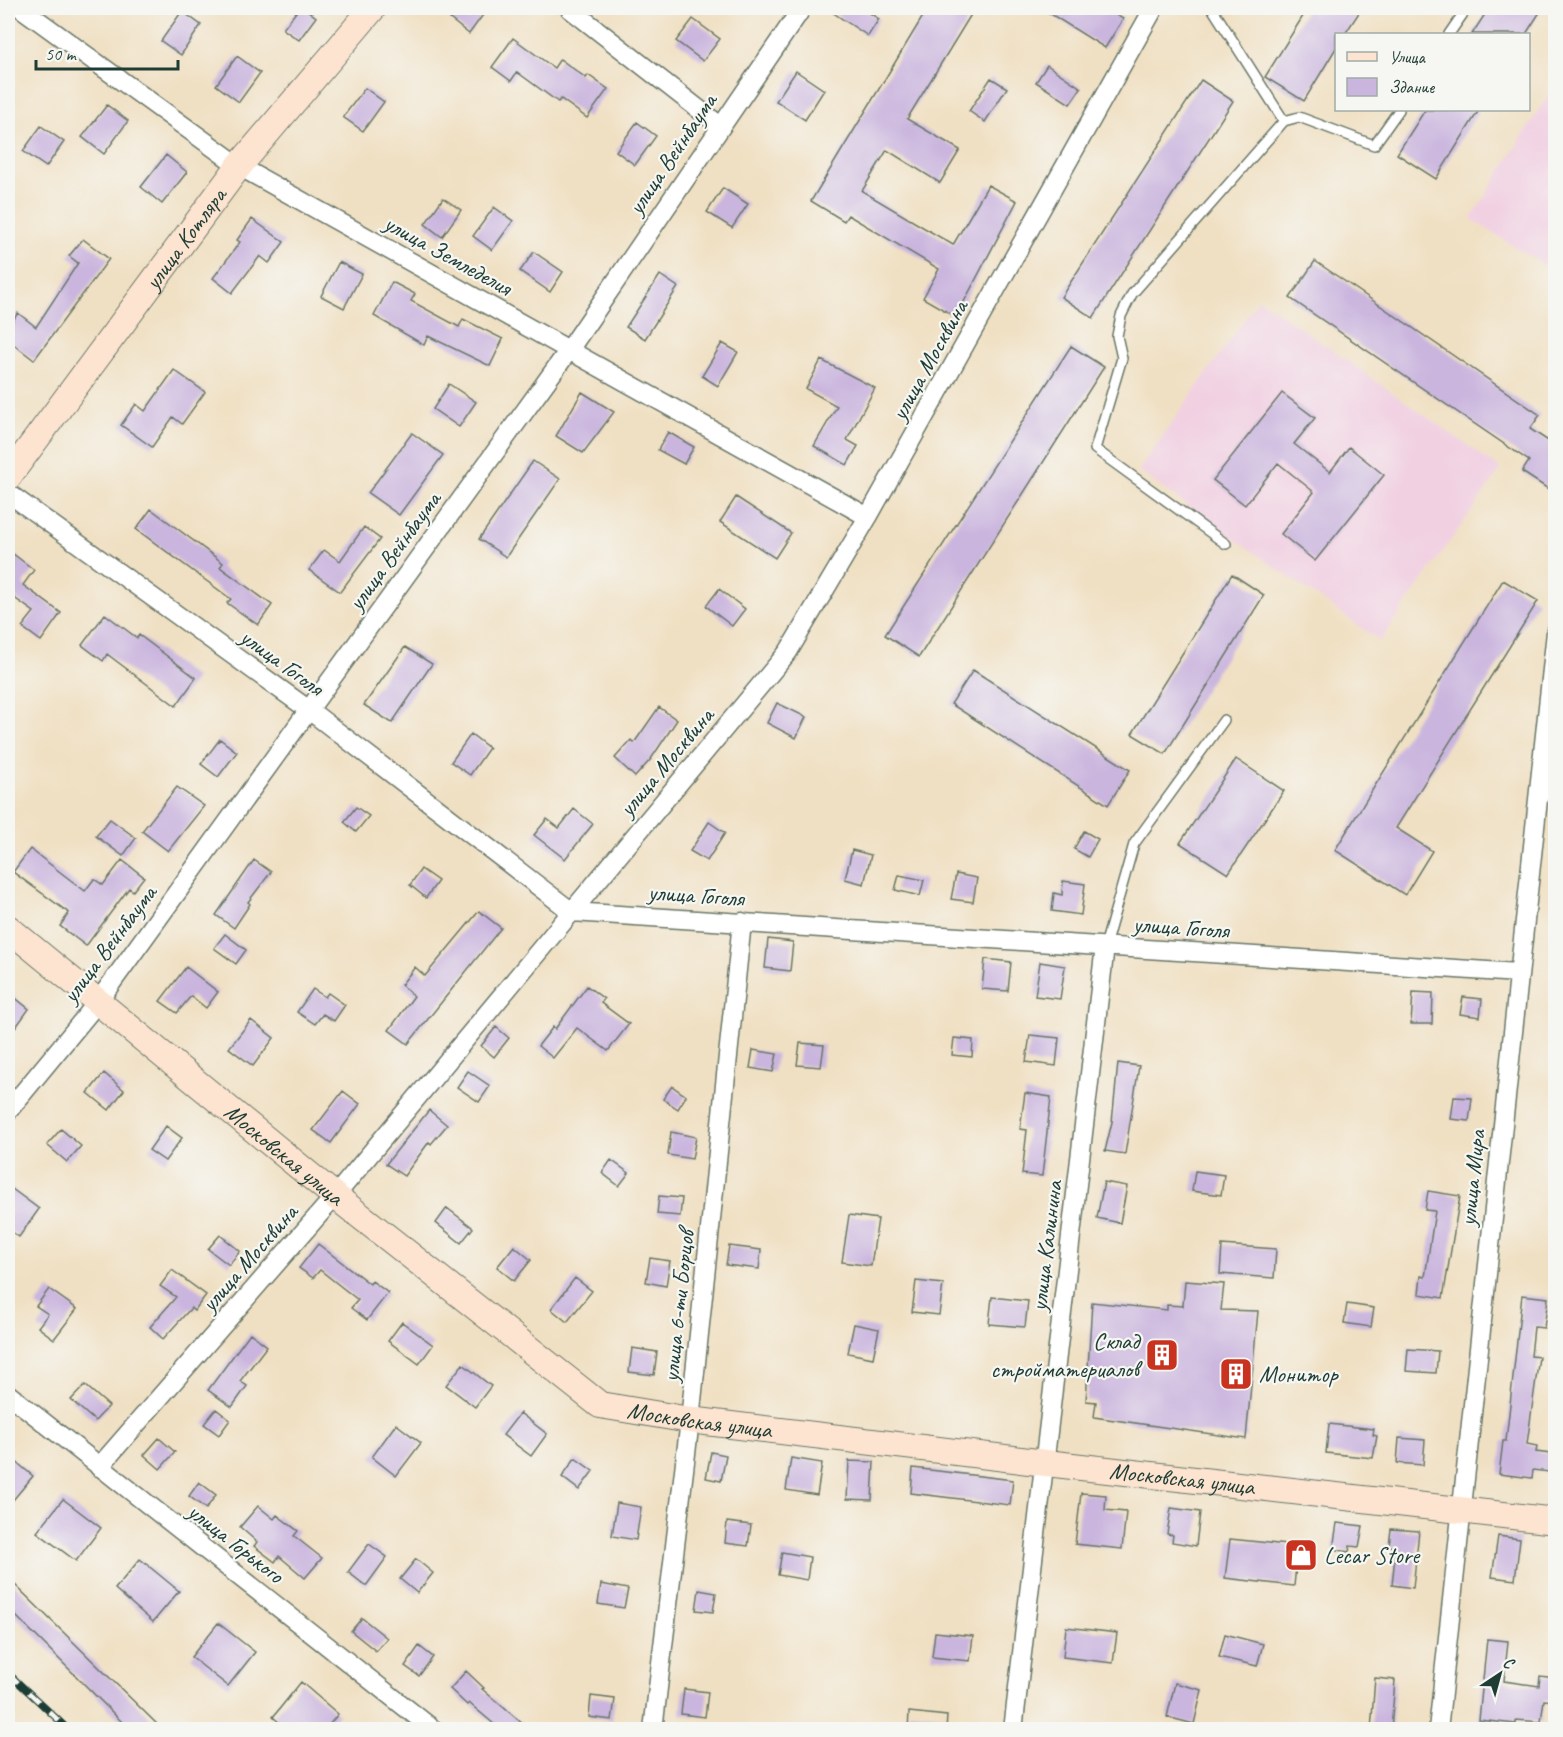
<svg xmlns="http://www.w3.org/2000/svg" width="1563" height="1737" font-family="Caveat,sans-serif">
<rect width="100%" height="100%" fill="#f6f6f2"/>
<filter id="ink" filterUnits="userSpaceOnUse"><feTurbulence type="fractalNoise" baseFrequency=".0167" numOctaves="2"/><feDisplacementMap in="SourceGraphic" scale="12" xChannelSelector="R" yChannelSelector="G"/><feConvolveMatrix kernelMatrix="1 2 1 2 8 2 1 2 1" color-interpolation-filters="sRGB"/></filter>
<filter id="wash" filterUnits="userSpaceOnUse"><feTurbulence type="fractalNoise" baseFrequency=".008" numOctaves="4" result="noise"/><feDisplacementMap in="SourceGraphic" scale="24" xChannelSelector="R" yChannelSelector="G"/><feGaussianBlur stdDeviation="1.35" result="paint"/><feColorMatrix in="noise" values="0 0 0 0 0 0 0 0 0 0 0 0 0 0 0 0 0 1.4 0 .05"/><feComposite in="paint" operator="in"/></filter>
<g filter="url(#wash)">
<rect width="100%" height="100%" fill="#f0e0c3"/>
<!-- built -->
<path fill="#f1d0e2" d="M1555,84V272L1471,219Z
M1259,299L1501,469L1380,641L1138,471Z"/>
<g id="blocks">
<!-- building -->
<path fill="#cab5de" d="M299,8H304L316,17L299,40L283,29Z
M459,8H488L469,34L450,19Z
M826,8H862L879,19L868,36Z
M928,8H975L907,119L960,150L940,183L887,150L862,191L953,245L988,185L1017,201L956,317L923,298L939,269L848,215L844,221L811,201Z
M1041,8H1104L1123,19L1105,48Z
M1308,8H1362L1345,34H1336V48L1304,101L1265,77Z
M1489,8H1532L1540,12L1526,34H1472Z
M182,11L201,25L181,55L161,41Z
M693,19L720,39L703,61L676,41Z
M513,38L554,68L560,59L586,78L588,75L608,89L587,118L561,99L558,102L517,72L511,81L492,67Z
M237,56L260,73L239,102L216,85Z
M1047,65L1081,88L1070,104L1036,82Z
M796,71L824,90L805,120L776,101Z
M991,78L1007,88L985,122L969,111Z
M1201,80L1233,101L1093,318L1061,297Z
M365,88L384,102L363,131L343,117Z
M107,105L128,121L104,154L82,137Z
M1425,110H1479L1436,179L1397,154Z
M637,122L656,136L635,165L616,151Z
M41,126L64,142L46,167L23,151Z
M166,155L187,172L162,204L141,187Z
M723,188L748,204L732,228L707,212Z
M443,198L461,210L442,237L425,224Z
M494,207L513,221L492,250L473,236Z
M252,219L284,242L269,263L260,256L232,293L213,278L240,242L237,240Z
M83,239L109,259L34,360L8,340V327L18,313L36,327L78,263L69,256Z
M534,252L563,272L550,292L520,271Z
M1315,261L1540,415L1530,429L1556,446V494L1522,472L1529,461L1290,298Z
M339,262L362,274L344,308L321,296Z
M660,275L678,287L645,339L626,327Z
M392,282L415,294L411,301L459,327L463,319L503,339L490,366L428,336L424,345L374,316Z
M722,343L738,352L718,386L702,376Z
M1071,346L1104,367L919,657L885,635Z
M821,360L875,388L847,440L858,446L847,465L814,446L837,406L806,389Z
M174,370L205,392L182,424L173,417L152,447L121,425L136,404L145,411Z
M449,384L476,402L459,427L433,409Z
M582,392L614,412L583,453L556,436Z
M1282,393L1315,418L1294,444L1330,472L1349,447L1384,475L1315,561L1281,534L1314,492L1278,463L1245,505L1213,480Z
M668,432L694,447L684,464L658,450Z
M412,433L443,455L399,515L368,493Z
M533,461L560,479L506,557L479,539Z
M736,497L791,533L775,558L720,522Z
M151,509L223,563L220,567L272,605L258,625L227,603L231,599L136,529Z
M364,527L380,539L340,592L309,570L324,550L340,561Z
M8,550L34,570L23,585L61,613L41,641L22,627L34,612L13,597L8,605Z
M1232,574L1264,595L1165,754L1132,734Z
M1503,580L1538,601L1396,828L1432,851L1405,895L1335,850Z
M719,589L745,609L732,626L706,606Z
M105,614L137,638L139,635L196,678L176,706L107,654L103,661L82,645Z
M405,647L432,664L392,723L364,705Z
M973,670L1130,770L1108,805L951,704Z
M777,703L806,717L796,738L767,723Z
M659,707L677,720L651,759L635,777L615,758L631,740L634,743Z
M471,734L489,748L470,775L451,762Z
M220,739L237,752L218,777L201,764Z
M1236,759L1284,791L1228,874L1180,843Z
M177,787L204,806L168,851L142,831Z
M356,807L369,816L356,832L344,822Z
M574,809L593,824L565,859L534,835L547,819L559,828Z
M110,819L136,838L123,856L96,836Z
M709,822L725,833L707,861L690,851Z
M1084,831L1098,839L1088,857L1074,849Z
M30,849L85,891L94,879L103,885L122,860L144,877L133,891L129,888L86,946L60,926L69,913L13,872Z
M852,850L871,855L864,884L845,879Z
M254,860L271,872L248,902L250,904L234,928L216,915Z
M421,869L438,881L426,898L410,885Z
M956,874L977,878L973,902L951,899Z
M899,875L924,880L920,896L895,890Z
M1063,881L1085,884L1081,915L1052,911L1054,893L1062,895Z
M479,911L501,928L408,1044L389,1030L414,996L401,985L415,967L425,976Z
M225,934L246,950L236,964L214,948Z
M768,939L793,942L790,971L765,968Z
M985,959L1011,962L1008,991L982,989Z
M1040,962L1065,966L1060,999L1035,996Z
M186,967L218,992L206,1008L191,996L177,1013L160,1001Z
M587,986L604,999L601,1003L629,1024L608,1051L577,1028L553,1058L538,1046L553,1027L555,1029Z
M313,989L325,997L328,993L345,1005L334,1021L323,1014L315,1024L297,1012Z
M8,992L29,1009L8,1038Z
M1413,992L1433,993L1432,1024H1411Z
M1463,997L1482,999L1480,1017L1460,1014Z
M251,1020L274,1038L253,1066L229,1048Z
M496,1027L509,1038L494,1057L481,1046Z
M1030,1035L1059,1038L1056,1066L1026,1062Z
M954,1038L973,1040L972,1057L952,1055Z
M800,1043L824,1045L821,1067L797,1065Z
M753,1050L777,1054L773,1072L750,1068Z
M1118,1063L1139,1066L1125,1154L1105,1151L1112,1122Z
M468,1071L490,1086L479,1102L457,1087Z
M104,1073L124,1090L109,1110L88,1093Z
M672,1086L686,1096L678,1109L663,1099Z
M343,1091L360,1104L331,1143L313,1130Z
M1025,1093L1051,1097L1042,1176L1022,1174L1027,1130L1020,1129Z
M1454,1097L1472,1098L1469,1121L1451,1119Z
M429,1110L447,1125L431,1144L429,1142L404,1176L386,1164Z
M166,1126L182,1138L165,1161L149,1150Z
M61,1129L81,1146L67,1162L47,1145Z
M671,1132L696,1137L692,1159L668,1155Z
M611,1160L629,1173L619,1186L602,1173Z
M1195,1171L1224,1175L1221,1195L1192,1191Z
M1104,1182L1127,1186L1120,1223L1097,1218Z
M8,1186L39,1209L19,1237L8,1229Z
M1428,1191L1460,1196L1443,1298L1419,1294L1421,1276L1425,1277L1435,1211L1425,1210Z
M659,1196L682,1198L680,1216L657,1214Z
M447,1208L473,1228L461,1243L436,1223Z
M849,1215L878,1219L871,1266L842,1262Z
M220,1235L240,1251L229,1265L208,1249Z
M318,1244L370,1284L372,1281L388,1293L367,1320L351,1308L358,1300L320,1270L313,1278L299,1268Z
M1222,1245L1276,1249L1274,1278L1220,1274Z
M514,1246L531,1260L514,1281L497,1267Z
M729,1246L761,1250L759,1269L726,1265Z
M650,1258L670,1261L666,1286L646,1282Z
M172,1270L206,1295L194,1311L191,1308L163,1339L150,1327L176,1297L160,1286Z
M575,1278L592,1291L567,1322L551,1309Z
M916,1281L943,1284L939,1315L912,1312Z
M1185,1281L1224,1284L1221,1310L1258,1311L1246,1439L1094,1417L1096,1402L1086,1401L1092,1302L1167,1310V1305L1183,1306Z
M49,1289L77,1309L54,1339L38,1327L48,1314L36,1306Z
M1522,1295L1548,1298L1544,1328L1534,1327L1531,1356L1539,1357L1527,1444L1537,1446L1536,1452L1551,1454L1549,1472L1533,1470L1532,1478L1499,1474L1503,1441H1506Z
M992,1297L1028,1301L1025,1327L989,1324Z
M1347,1304L1374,1308L1371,1327L1344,1323Z
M402,1322L433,1345L419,1364L388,1341Z
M854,1324L879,1329L873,1358L848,1353Z
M250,1333L267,1346L240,1381L247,1386L232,1407L208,1390Z
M632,1348L657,1352L654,1375L629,1372Z
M1408,1349L1438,1351L1436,1373L1406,1371Z
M463,1364L491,1386L475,1407L446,1385Z
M85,1385L109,1406L95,1421L71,1400Z
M216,1409L230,1420L219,1435L204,1424Z
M520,1413L547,1434L531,1456L503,1435Z
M396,1424L421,1443L396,1476L372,1457Z
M1329,1424L1374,1429L1373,1435L1377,1436L1373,1458L1326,1453Z
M159,1438L175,1452L160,1469L144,1455Z
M1399,1438L1425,1440L1423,1465L1397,1463Z
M711,1452L726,1455L721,1481L706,1478Z
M8,1455L33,1476L8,1506Z
M575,1458L593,1471L579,1490L562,1477Z
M791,1458L822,1463L817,1495L786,1490Z
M849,1461L874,1462L872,1500L847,1499Z
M913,1468L1013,1480L1010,1505L911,1493Z
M199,1482L216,1495L206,1509L189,1496Z
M1081,1493L1106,1495L1105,1510L1126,1512L1122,1549L1075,1544Z
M63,1499L101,1528L76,1561L37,1532Z
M617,1503L641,1507L636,1540L612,1536Z
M258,1506L274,1519L277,1515L298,1531L294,1536L322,1558L305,1578L279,1556L275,1562L254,1546L257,1542L240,1527Z
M1171,1508L1200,1512L1196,1546L1172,1542L1173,1535L1167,1534Z
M727,1522L751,1525L748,1546L725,1543Z
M1337,1523L1363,1526L1359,1547L1350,1546L1349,1552L1333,1549Z
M1391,1529L1419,1531L1413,1588L1392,1585L1396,1547L1389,1546Z
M1498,1536L1520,1539L1515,1580L1492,1577Z
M1230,1539L1298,1546L1294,1586L1225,1578Z
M369,1544L387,1557L366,1586L348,1572Z
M782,1552L810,1557L807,1580L778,1575Z
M140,1559L179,1591L153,1622L115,1589Z
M416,1559L433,1573L417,1593L400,1579Z
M8,1578L163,1730H130L8,1608Z
M601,1584L628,1589L624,1608L598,1604Z
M699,1590L716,1593L713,1612L696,1610Z
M362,1618L387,1638L376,1651L351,1631Z
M218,1623L255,1652L228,1686L191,1657Z
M1066,1627L1117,1633L1113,1663L1063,1657Z
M935,1632L973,1636L970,1661L932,1657Z
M1225,1634L1263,1644L1257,1666L1219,1657Z
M1487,1639L1508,1641L1504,1681L1539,1686L1540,1676L1556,1678L1553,1701L1544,1700L1541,1722L1516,1720V1724L1479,1720Z
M419,1646L433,1657L419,1676L405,1666Z
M466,1671L484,1688L482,1689L530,1730H501L469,1703L467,1705L450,1689Z
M1375,1678L1395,1680L1391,1730H1371Z
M301,1682L338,1714L325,1730H288L273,1717Z
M1175,1683L1202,1690L1194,1724L1167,1717Z
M684,1689L708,1692L705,1717L681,1714Z
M591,1696L615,1699L612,1720L589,1717Z
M909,1712L947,1716L946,1730H908Z"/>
</g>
</g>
<g filter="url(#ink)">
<use href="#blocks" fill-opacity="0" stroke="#687666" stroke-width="1.5"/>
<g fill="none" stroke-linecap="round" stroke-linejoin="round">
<!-- lane casing -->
<g stroke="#687666" stroke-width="12">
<path id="lane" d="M1212,8L1284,121
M1449,34L1467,8
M1226,544L1095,449L1122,358L1117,336L1121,316L1132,294L1284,121L1299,117L1374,145L1399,110
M1538,794L1556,796
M1105,946L1134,844L1224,720"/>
</g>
<!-- street casing -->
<g stroke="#687666" stroke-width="21">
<path id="street" d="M21,8L239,166L868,517
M569,8L719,125
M8,493L309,710L572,912L1518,973
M8,1111L97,1003L569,350L802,8
M8,1394L434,1730
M99,1467L335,1196L788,652L868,517L1154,8
M653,1730L690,1420L742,922
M1013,1730L1105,946
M1438,1730L1556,632"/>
</g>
<!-- secondary casing -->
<g stroke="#687666" stroke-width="28">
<g id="secondary">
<path id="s1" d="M8,477L239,166L373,8"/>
<path id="s2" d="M8,928L335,1196L600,1405L690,1420L1046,1463L1556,1521"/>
</g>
</g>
<!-- lane -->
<use href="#lane" stroke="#fff" stroke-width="9"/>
<!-- street -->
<use href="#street" stroke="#fff" stroke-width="18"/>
<!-- secondary -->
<use href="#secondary" stroke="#fde4d1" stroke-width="26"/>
<!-- rail casing -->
<g stroke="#1f3d34" stroke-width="7">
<path id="rail" d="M8,1673L69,1730"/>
</g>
<!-- rail -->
<use href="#rail" stroke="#f6f6f2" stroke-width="4.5" stroke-dasharray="14" stroke-linecap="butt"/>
</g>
</g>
<!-- icons -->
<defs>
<g id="building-square" transform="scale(1.725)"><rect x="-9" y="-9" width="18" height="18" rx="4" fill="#c8321e" stroke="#f6f6f2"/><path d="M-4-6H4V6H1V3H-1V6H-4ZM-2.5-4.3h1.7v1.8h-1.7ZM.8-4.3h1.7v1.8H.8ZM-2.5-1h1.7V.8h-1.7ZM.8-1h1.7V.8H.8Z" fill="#fff"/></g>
<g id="shop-square" transform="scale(1.725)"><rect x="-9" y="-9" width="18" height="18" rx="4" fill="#c8321e" stroke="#f6f6f2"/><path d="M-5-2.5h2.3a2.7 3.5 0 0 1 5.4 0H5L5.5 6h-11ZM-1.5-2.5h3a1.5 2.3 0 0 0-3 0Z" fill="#fff"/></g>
</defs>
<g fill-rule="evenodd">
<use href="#building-square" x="1162" y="1355"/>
<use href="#building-square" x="1236" y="1374"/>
<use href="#shop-square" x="1301" y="1555"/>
</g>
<g text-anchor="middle" stroke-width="4.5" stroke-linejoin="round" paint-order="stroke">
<!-- street labels -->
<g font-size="24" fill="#1f3d34" stroke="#f6f6f2">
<text transform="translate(672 154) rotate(-56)" y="8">улица Вейнбаума</text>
<text dy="8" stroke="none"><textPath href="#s1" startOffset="297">улица Котляра</textPath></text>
<text transform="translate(448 255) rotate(29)" y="8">улица Земледелия</text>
<text transform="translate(929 360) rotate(-61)" y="8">улица Москвина</text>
<text transform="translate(394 551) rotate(-54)" y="8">улица Вейнбаума</text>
<text transform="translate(282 662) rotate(36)" y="8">улица Гоголя</text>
<text transform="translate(666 762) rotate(-50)" y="8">улица Москвина</text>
<text transform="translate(696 895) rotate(4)" y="8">улица Гоголя</text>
<text transform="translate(1181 927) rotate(4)" y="8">улица Гоголя</text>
<text transform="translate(109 944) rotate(-53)" y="8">улица Вейнбаума</text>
<text dy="8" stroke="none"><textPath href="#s2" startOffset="357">Московская улица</textPath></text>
<text transform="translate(1472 1178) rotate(-84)" y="8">улица Мира</text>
<text transform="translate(1046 1246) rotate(-83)" y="8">улица Калинина</text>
<text transform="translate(249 1258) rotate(-49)" y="8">улица Москвина</text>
<text transform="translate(678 1306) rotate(-84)" y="8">улица 6-ти Борцов</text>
<text dy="8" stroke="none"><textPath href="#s2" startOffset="861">Московская улица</textPath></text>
<text dy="8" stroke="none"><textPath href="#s2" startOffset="1347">Московская улица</textPath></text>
<text transform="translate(236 1543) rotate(38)" y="8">улица Горького</text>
</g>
<!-- poi labels -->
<g font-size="24" fill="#1f3d34" stroke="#f6f6f2" text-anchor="start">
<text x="1139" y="1349" text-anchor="end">Склад<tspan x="1139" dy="28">стройматериалов</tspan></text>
<text x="1259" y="1382">Монитор</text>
<text x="1324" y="1563">Lecar Store</text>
</g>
</g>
<!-- margin -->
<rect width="1563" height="1737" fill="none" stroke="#f6f6f2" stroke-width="30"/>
<!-- legend -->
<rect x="1335" y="33" width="195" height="78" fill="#f6f6f2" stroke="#a0aca6" stroke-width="1.5"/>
<rect x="1347" y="52" width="30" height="9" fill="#fde4d1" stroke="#a0aca6" stroke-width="1.5"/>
<text x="1389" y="63" font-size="18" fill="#1f3d34">Улица</text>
<rect x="1347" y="78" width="30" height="18" fill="#cab5de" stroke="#a0aca6" stroke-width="1.5"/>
<text x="1389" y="93" font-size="18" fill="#1f3d34">Здание</text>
<!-- north arrow -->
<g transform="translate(1500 1674) rotate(36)" stroke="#f6f6f2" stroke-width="4.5" paint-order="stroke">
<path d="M0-4.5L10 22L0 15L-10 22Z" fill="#1f3d34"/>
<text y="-9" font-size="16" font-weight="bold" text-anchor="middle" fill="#1f3d34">С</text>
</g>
<!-- scale -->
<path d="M36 60v9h142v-9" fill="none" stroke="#1f3d34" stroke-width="3"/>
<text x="45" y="60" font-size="18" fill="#1f3d34" stroke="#f6f6f2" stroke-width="4.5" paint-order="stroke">50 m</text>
</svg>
